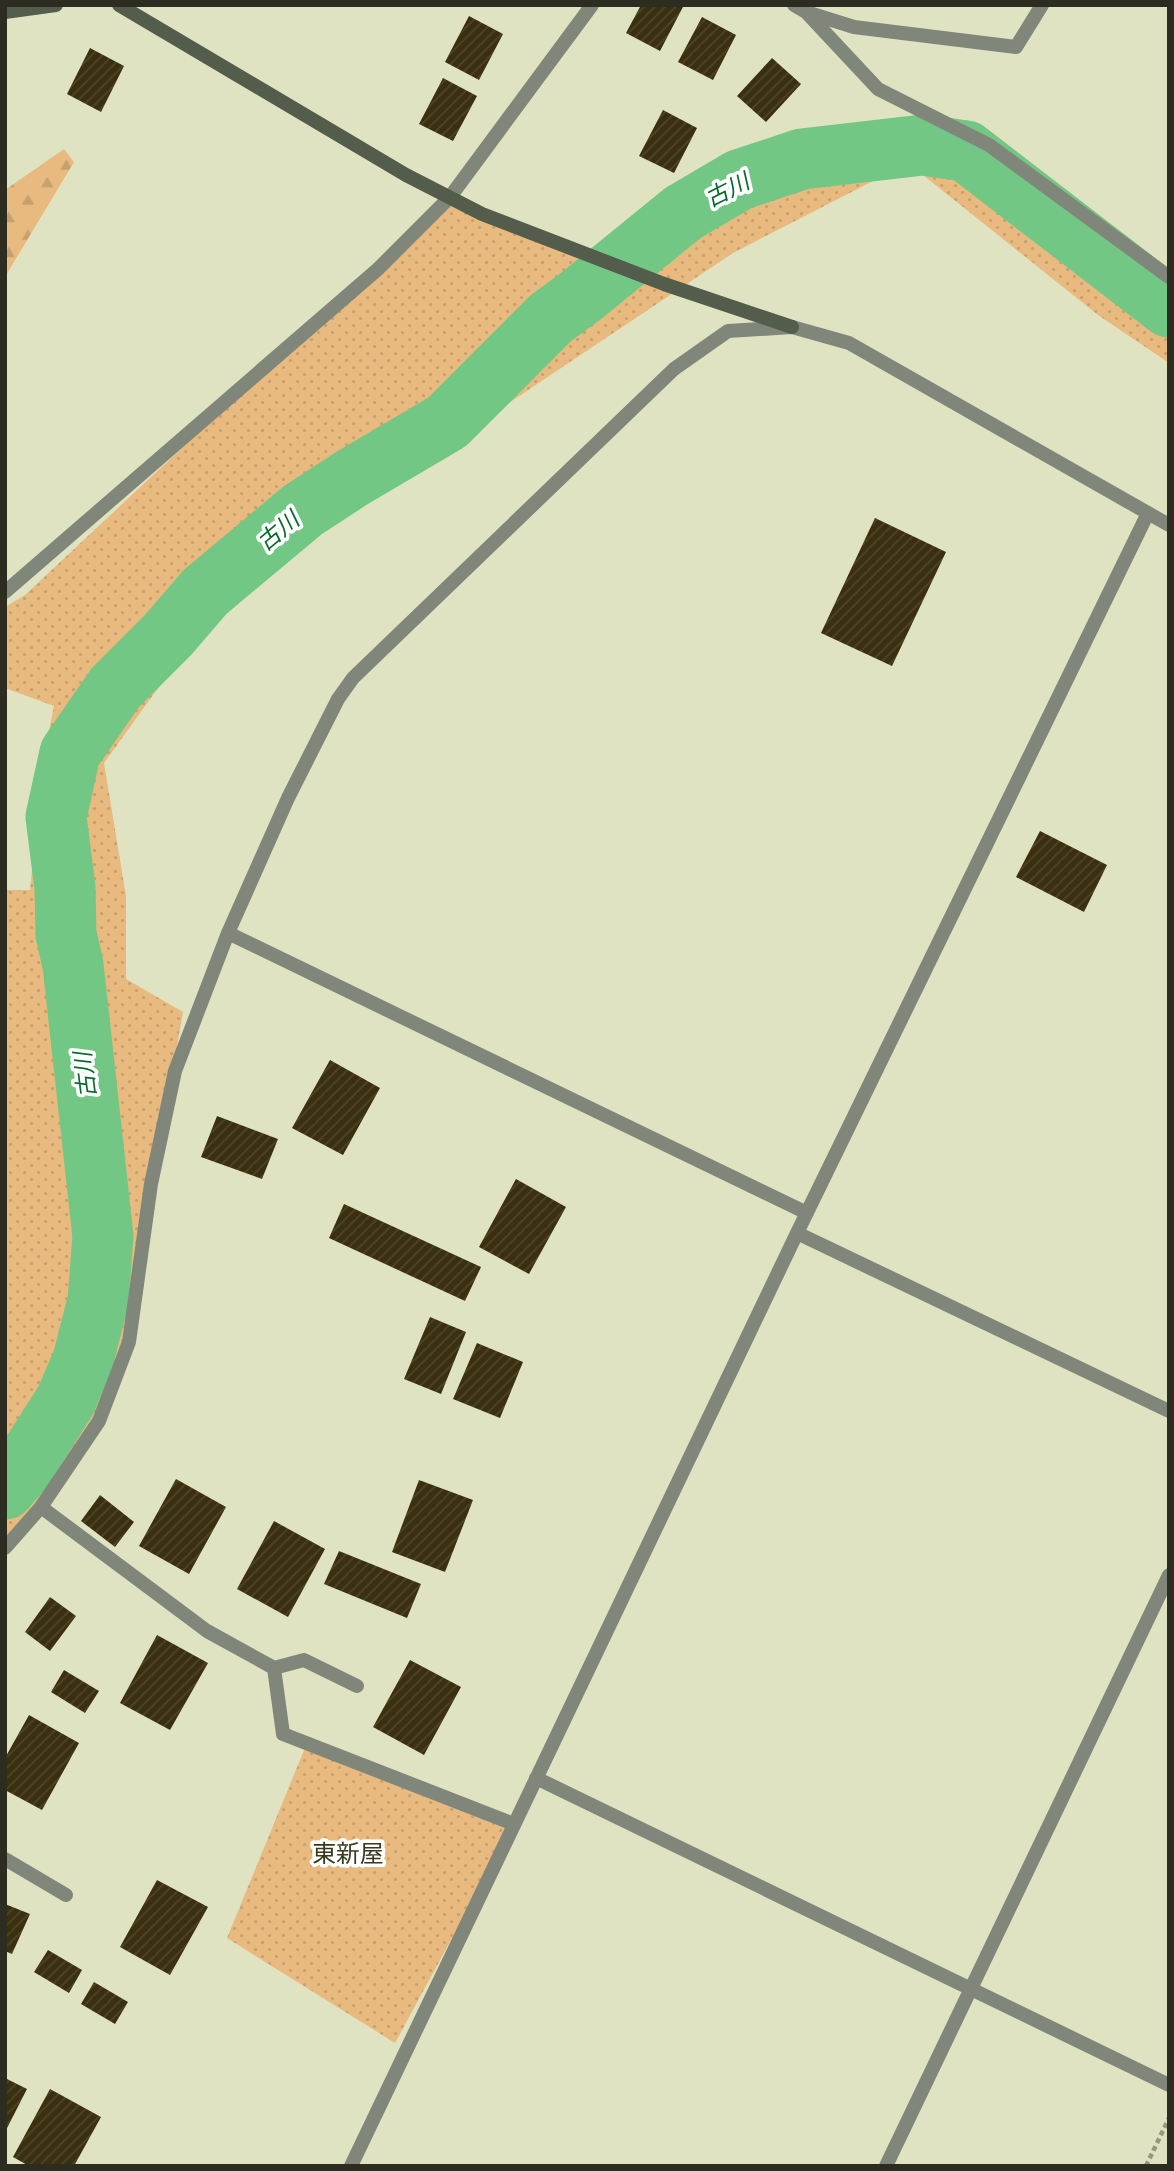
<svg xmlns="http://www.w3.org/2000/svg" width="1174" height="2171" font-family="'Noto Sans','Noto Sans JP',sans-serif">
<defs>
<pattern id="grass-dots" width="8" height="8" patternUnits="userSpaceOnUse" patternTransform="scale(1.75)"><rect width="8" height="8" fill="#e8ba7f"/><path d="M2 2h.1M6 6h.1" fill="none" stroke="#c7a06d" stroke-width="1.8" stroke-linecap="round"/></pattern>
<pattern id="forest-firs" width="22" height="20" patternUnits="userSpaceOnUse" patternTransform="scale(1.75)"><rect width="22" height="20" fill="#e8ba7f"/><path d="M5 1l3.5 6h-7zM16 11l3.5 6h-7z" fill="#c7a06d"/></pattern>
<pattern id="building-hatch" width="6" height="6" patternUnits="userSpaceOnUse" patternTransform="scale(1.75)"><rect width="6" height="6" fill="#3a2f0e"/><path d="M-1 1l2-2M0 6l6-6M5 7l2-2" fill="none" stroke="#4e4528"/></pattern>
</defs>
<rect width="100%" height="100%" fill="#e0e3c1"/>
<!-- grass -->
<path fill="url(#grass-dots)" d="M929,115L1027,173L1169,277V363L1098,315L908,163L733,253L316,532L192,641L104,763L126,896V979L183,1012L144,1234L129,1342L92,1432L5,1546V1452L35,1412L39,1400L5,1451V890H30L43,761L54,706L5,688V607L25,595L450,197L593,256L734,150Z
M307,1743L514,1824L395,2043L227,1938Z"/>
<!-- forest -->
<path fill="url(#forest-firs)" d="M64,149L74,162L5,277V190Z"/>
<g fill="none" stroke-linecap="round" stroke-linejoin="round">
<!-- river -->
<path stroke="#72c784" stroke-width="61" d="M5,1489L22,1469L66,1400L83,1360L98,1301L103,1236L73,965L66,934L65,888L56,817L70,753L115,688L168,635L205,592L303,510L352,478L447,422L551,318L581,296L683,213L739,180L802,159L923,145L966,151L1169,307"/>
</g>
<!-- building -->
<path fill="url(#building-hatch)" d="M641,5H684L660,51L626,33Z
M469,16L503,34L479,80L445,62Z
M702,17L736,35L713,80L678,62Z
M90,48L124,66L101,112L67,94Z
M772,58L801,84L766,122L737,96Z
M443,78L477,96L453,141L419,124Z
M663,110L697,128L674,173L639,156Z
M875,518L946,552L892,666L821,633Z
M1040,831L1107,865L1084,912L1016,877Z
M330,1060L380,1088L343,1155L292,1128Z
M217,1116L278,1139L262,1179L201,1157Z
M516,1179L566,1207L529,1274L479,1247Z
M344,1204L481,1267L465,1301L329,1238Z
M430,1317L466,1332L441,1394L404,1379Z
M477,1343L523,1362L500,1418L453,1399Z
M176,1479L226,1507L189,1574L139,1546Z
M419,1480L473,1500L445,1572L392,1552Z
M100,1495L134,1522L115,1547L81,1521Z
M274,1521L325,1549L288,1617L237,1589Z
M339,1551L421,1584L407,1618L324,1584Z
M50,1597L76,1616L50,1651L25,1632Z
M157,1635L208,1663L170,1730L120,1703Z
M410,1660L461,1687L424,1755L373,1727Z
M64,1670L99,1691L85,1713L51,1692Z
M29,1715L79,1743L42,1810L5,1790V1758Z
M157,1880L208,1907L170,1975L120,1947Z
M5,1904L30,1914L12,1954L5,1951Z
M48,1950L82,1970L69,1993L34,1972Z
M94,1982L128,2002L115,2024L81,2004Z
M5,2078L27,2089L5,2132Z
M50,2089L101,2117L74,2166H29L13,2157Z"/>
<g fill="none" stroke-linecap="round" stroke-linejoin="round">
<!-- path -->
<path stroke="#95977e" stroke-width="4.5" stroke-dasharray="5 3.5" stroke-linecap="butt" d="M1146,2166L1169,2118"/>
<!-- lane -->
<path stroke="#80877a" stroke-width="14" d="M41,1507L207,1631L274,1668L304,1660L357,1686
M274,1668L283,1734L514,1824"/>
<!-- street -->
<path stroke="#80877a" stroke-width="14" d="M794,5L806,12L854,27L1016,47L1042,5
M806,12L878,89L989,145L1169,277
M5,592L378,269L450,197L592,5
M228,933L807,1213
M797,1233L1169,1411
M5,1548L41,1507L99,1421L129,1342L151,1184L175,1071L228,933L288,798L338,699L353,678L674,369L728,331L792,327L849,343L1169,525
M536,1778L1169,2085
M5,1859L66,1895
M351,2166L797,1233L1148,513
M886,2166L1169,1575"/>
<!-- secondary -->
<path stroke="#545d4b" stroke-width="14" d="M119,5L406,175L482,214L664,284L792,327
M5,12L56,5"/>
</g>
<g text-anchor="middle" stroke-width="7" stroke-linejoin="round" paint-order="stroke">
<!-- water labels -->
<g font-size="23" font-style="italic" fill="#066a2d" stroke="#fff">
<text transform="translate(727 190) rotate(-27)" y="8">古川</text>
<text transform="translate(278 531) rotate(-40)" y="8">古川</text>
<text transform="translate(85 1075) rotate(-97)" y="8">古川</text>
</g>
<!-- quarter labels -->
<g font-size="24" fill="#37391c" stroke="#fff">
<text x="348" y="1862">東新屋</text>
</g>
</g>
<!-- border -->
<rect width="1174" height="2171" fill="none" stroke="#2c2d20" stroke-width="14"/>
</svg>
